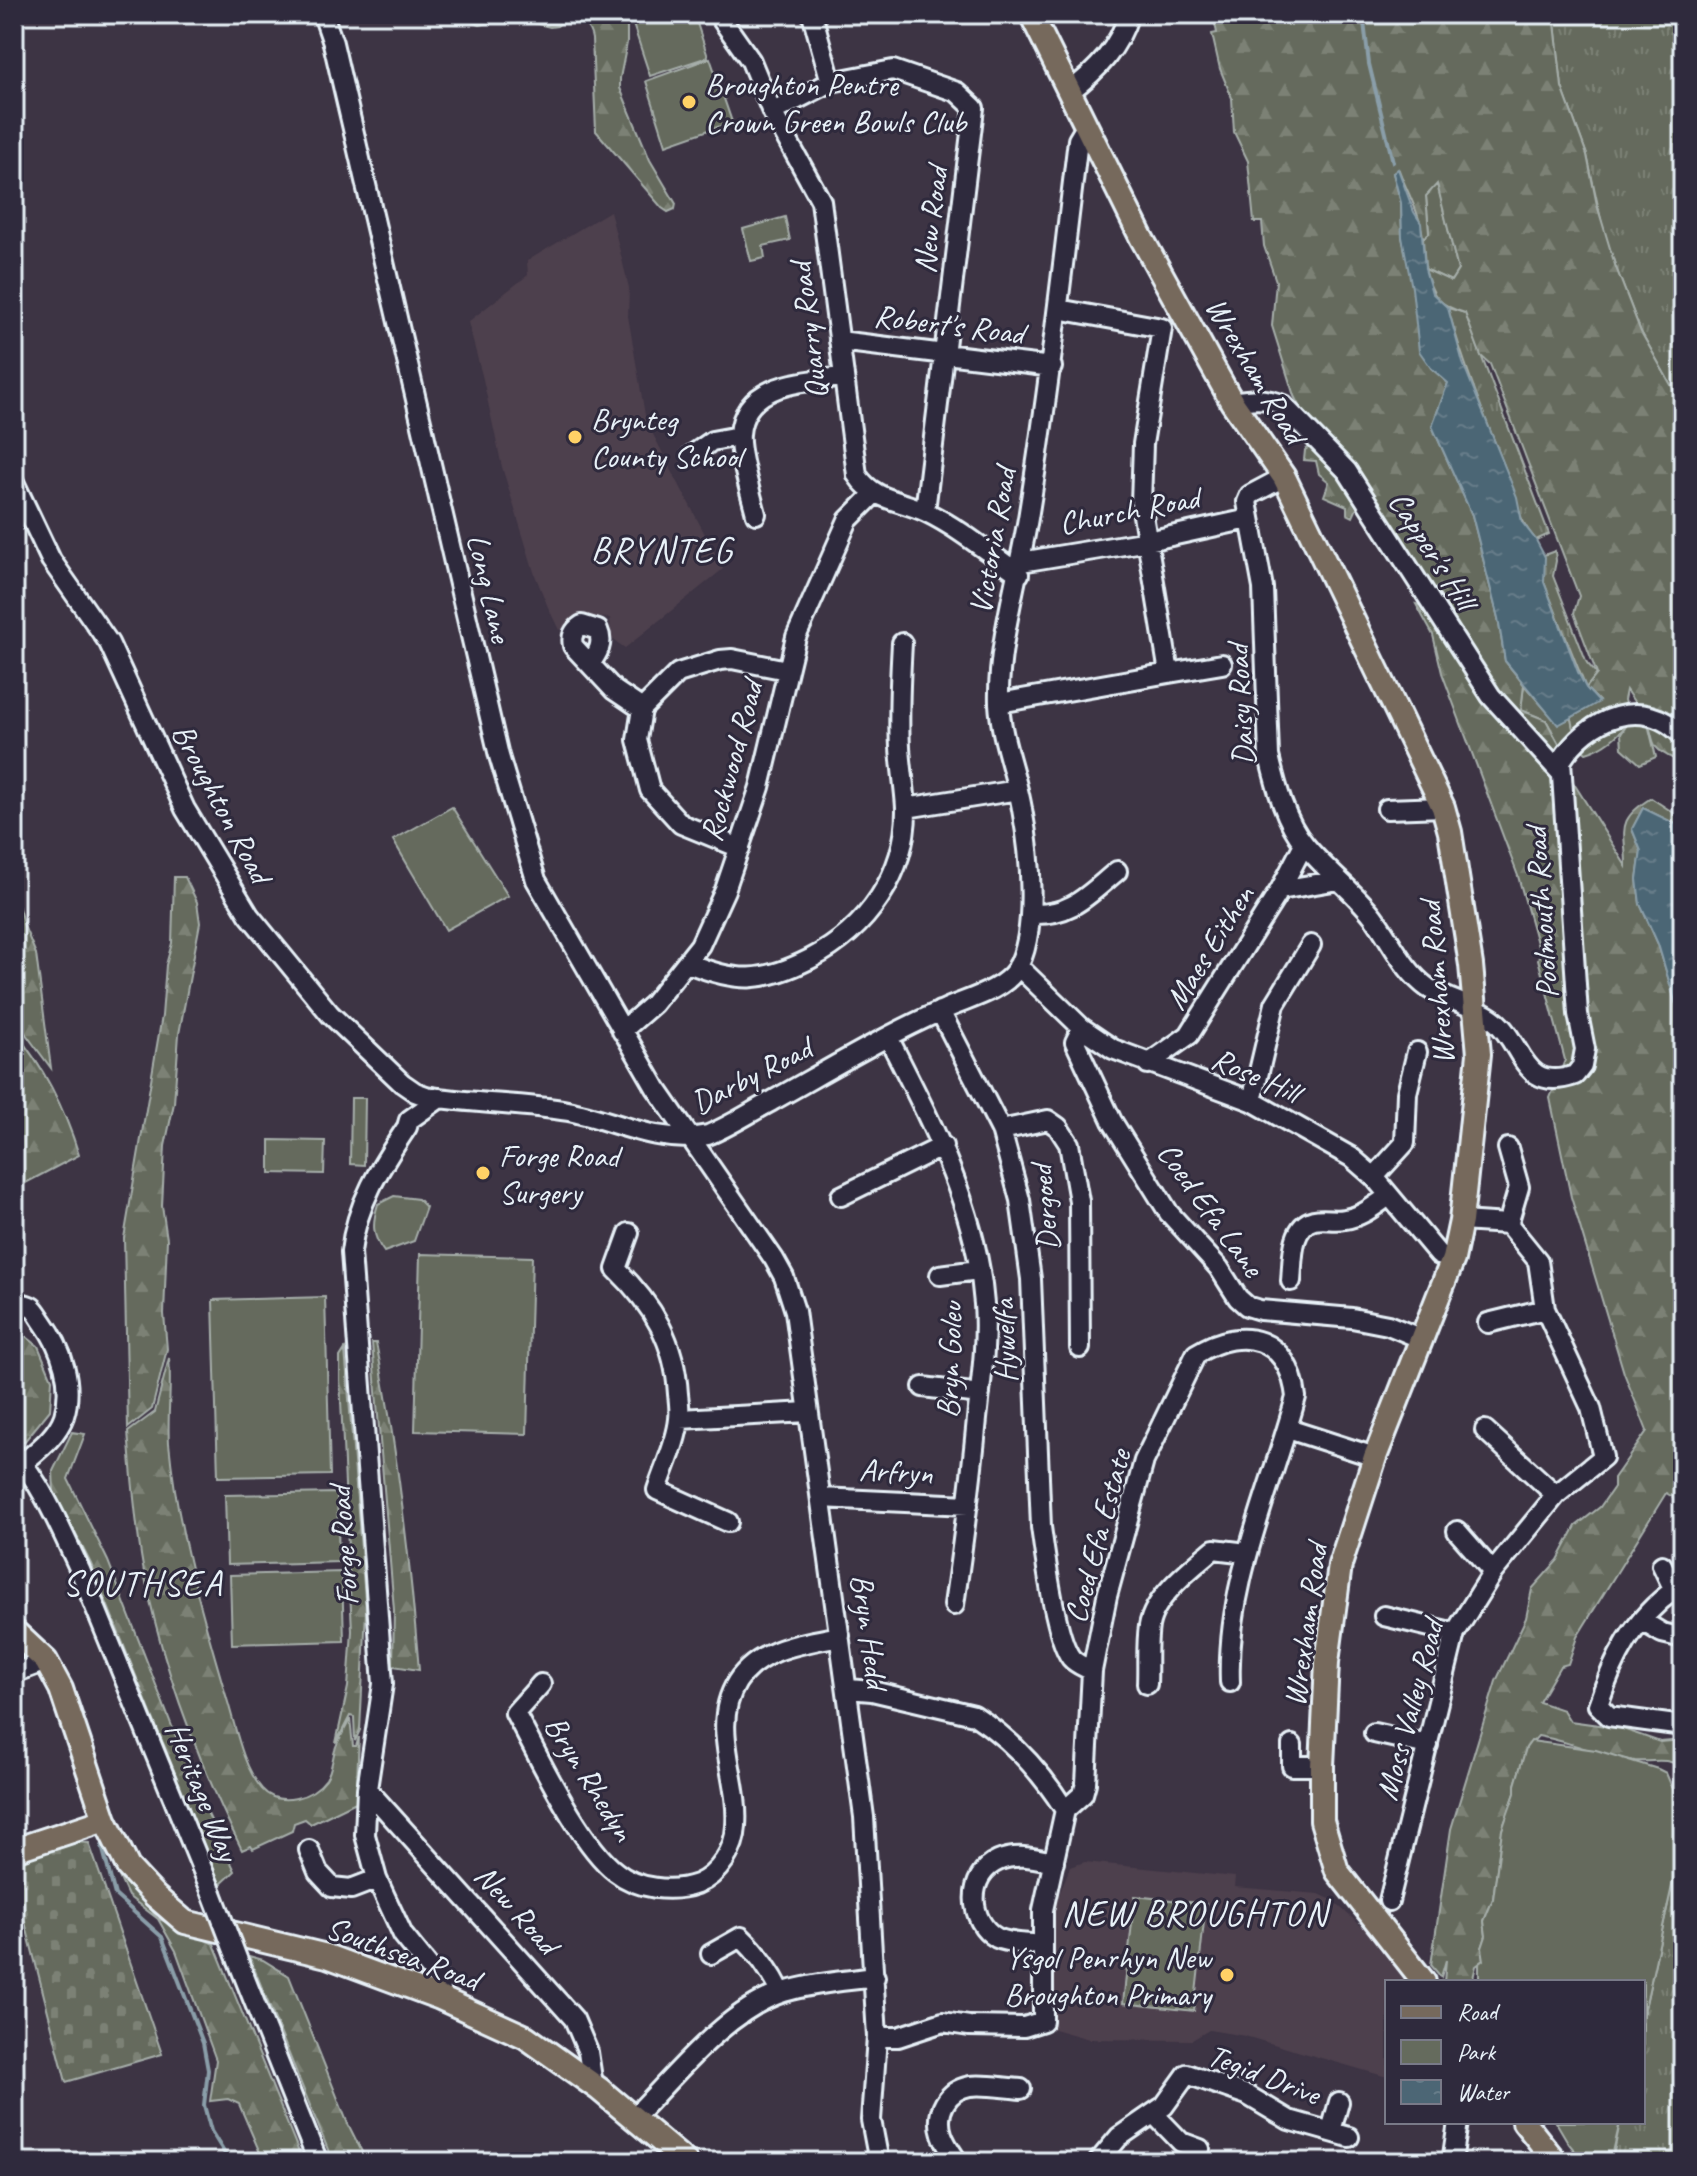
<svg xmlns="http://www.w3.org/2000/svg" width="1697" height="2176" font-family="Caveat,sans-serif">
<defs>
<pattern id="grass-tufts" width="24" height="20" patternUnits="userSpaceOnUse" patternTransform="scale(2)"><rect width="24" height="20" fill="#656b5d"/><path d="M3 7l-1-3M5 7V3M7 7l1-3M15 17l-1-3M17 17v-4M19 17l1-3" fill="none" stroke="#7b8175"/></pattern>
<pattern id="forest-firs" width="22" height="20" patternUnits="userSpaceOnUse" patternTransform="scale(2)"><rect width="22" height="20" fill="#656b5d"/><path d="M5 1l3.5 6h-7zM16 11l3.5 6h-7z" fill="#7b8175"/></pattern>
<pattern id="cemetery-stones" width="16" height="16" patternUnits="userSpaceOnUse" patternTransform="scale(2)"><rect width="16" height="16" fill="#656b5d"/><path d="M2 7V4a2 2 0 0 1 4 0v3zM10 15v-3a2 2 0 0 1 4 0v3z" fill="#7b8175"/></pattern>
<pattern id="water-ripples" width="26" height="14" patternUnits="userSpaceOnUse" patternTransform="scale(2)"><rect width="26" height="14" fill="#4c6675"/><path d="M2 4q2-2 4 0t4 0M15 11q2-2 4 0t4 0" fill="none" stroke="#667c89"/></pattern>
</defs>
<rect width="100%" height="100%" fill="#3d3444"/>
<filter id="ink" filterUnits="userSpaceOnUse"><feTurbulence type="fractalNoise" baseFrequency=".0125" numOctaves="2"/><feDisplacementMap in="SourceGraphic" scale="16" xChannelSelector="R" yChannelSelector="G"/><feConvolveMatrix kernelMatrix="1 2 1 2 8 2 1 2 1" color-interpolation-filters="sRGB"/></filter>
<g filter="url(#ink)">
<!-- built -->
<path fill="#4e404d" d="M610,211L629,288L628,316L646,421L723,569L625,648L611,638L610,618L588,617L559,630L548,607L535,575L502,467L483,379L468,322L528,275L527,261Z
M1085,1862L1235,1877L1234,1887L1319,1894L1332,1900L1379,1942L1377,1946L1408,1982H1387V2077L1245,2036L1209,2030L1192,2040L1089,2039L1047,2027L1051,1915L1070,1867Z"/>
<!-- grass -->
<path fill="url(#grass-tufts)" stroke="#a6aeaa" stroke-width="2" d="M1554,14H1683V443L1675,392L1641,332L1615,265L1603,229L1587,155L1562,87Z
M1437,182L1458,270L1451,281L1425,269L1423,238L1429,233L1426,196Z
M1448,308L1465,313L1549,534L1536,540C1515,515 1520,506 1509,478C1487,422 1464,367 1448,308Z
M1555,551L1556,561L1553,576L1587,663L1597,674L1586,688L1544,582V555Z
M1524,685L1558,724L1571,718L1575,736L1559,744L1546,720L1521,710Z
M1683,1836V2162H1612L1620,2122H1643V2017Z"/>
<!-- forest -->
<path fill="url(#forest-firs)" stroke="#a6aeaa" stroke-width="2" d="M447,14H627V43L620,78V88L650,160L676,204L675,209L668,212L662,208L596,131L592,39C590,27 581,17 569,16L557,26L550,27L514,18L480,25Z
M1213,14H1554L1562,87L1587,155L1597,205L1615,265L1641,332L1675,392L1681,423L1683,781L1674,759C1644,745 1658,740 1645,718C1639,708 1632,699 1626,690L1624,700L1630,720C1620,735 1604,748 1586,753C1575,745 1573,730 1571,718L1599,701L1586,688L1597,674L1574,613L1579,596L1490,364L1481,356L1465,313C1438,305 1432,296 1425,269L1451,281L1458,270L1437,184L1426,196L1429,233L1423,238C1421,215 1407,192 1399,170L1393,173L1401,203L1402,237L1431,368L1448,383L1432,426L1472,515L1498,618L1505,661L1524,685L1521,710L1546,720L1559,744V760L1626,866C1626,831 1614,821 1651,798L1677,815L1683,813V831L1680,826L1643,808L1632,829L1641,851L1637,879L1640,904L1658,944L1683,1028V1420L1680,1424L1683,1431V1487L1680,1493L1683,1495V1503L1666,1493L1577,1637L1568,1664L1560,1666L1539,1702L1563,1710L1570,1721L1620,1728L1660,1742L1683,1740V1767C1661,1756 1656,1763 1635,1761C1602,1757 1570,1741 1538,1736L1526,1749L1515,1785V1793L1502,1830L1493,1899L1484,1921L1486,1936L1482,1948L1484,1960L1476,1966L1472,1982H1444L1446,1960L1441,1977L1431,1965L1451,1829L1496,1681L1526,1618L1532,1589L1558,1560L1576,1526L1600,1507L1614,1487V1478L1647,1431L1624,1373L1571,1197L1550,1098L1565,1060L1538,959L1540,954L1518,876L1442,673L1433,635L1416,604L1427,607L1409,587L1407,575L1364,493L1353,517L1347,514V506L1324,496L1329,482L1319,474L1316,461L1304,460L1305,450L1313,445L1311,430L1294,396L1272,326L1276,281L1264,246L1262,222H1254L1248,161L1234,132L1232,98L1220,69L1212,34L1217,33Z
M174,877H185L197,902L200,923L179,1034L174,1103L165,1146L162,1206L167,1239L164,1314L167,1349L152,1409L128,1428L124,1238L162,1016L166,965L172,943Z
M14,891L24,926L36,954L51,1068L14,1018Z
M14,1031C44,1067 65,1110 79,1155L14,1189Z
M14,1327L38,1346L52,1379L50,1410L24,1442L14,1441Z
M372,1343H376C398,1451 410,1560 419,1670L393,1666L394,1610Z
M345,1349L366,1611L360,1730L355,1741L354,1717L350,1716L336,1743L348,1687L352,1631L340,1380V1357Z
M169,1358C172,1387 167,1415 169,1443C177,1529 203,1617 227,1699C236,1728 242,1765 262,1789C279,1808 312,1798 326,1779C332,1770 332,1760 335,1750C337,1741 346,1729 350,1719L353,1746H356L359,1737L356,1802L311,1824L305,1819L294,1823L292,1831L253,1849L251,1846L242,1850C198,1761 161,1665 143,1567C135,1523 132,1477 128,1432L155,1412Z
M72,1432L85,1434L68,1479L108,1561L197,1791L235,1871L220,1885L91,1564L54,1492L53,1471Z
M112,1854L157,1918L214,1944L303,2162H264L239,2104L228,2099L210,2101L216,2060L176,1951L158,1919L128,1896L109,1855Z
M249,1956L263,1960L289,1976L348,2124L367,2162H333Z"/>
<!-- cemetery -->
<path fill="url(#cemetery-stones)" stroke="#a6aeaa" stroke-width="2" d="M72,1842L89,1843L162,2054L66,2082L14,1879V1861Z"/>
<!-- park -->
<path fill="#656b5d" stroke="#a6aeaa" stroke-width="2" d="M634,14H694L708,57L650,76L630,15Z
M710,58L732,122L666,145L646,81Z
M785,217L790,240L763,246L765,258L751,261L743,229Z
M1630,720H1647L1656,757L1640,764L1622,748L1621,734Z
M452,807L508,896L446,930L393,840Z
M351,1098H365L364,1165L350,1164Z
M270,1140L325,1141L324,1174L270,1173Z
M394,1196L418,1199L426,1207L414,1241L384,1252C372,1236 372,1223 378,1204Z
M420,1254L532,1257L527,1434L415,1431Z
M325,1297L330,1475L218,1477L213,1300Z
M337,1493L339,1562L227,1565L225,1495Z
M342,1572L344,1641L232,1644L230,1575Z
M1531,1741L1596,1750L1658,1769L1666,1773L1672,1787L1683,1801V1836L1643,2017V1982H1479V1964L1484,1960L1482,1948L1486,1936L1484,1921L1493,1899L1502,1830L1515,1793V1785L1526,1748Z
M1135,1896L1206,1904L1194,2011L1123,2003Z
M1556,2122H1620L1611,2161L1584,2162L1569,2144Z"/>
<!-- water -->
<path fill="url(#water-ripples)" stroke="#8a9ea9" stroke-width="2" d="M1398,169L1414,212L1421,223L1425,269L1432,293L1448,308L1463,363L1517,497L1522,522L1536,540L1545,557L1544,582L1578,672L1586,688L1599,702L1558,725L1505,661L1498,618L1472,515L1432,426L1448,383L1431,368L1419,351L1412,288L1402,237L1401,203L1393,173Z
M1643,808L1680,826L1683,831V1028L1658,944L1640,904L1637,879L1641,851L1632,829Z"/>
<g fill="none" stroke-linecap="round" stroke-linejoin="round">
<!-- stream -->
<path stroke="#8a9ea9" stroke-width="4" d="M1363,14L1369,64L1393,162
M102,1846L115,1895L162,1937L203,2043L208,2070L204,2105L211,2131L230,2162"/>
<!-- minor casing -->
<g stroke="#e8f1f8" stroke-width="24">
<path id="minor" d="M323,14L333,43L499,756L536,880L656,1088L774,1259L784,1277L795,1311L864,1817L877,2037L871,2120L879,2162
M718,14L751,61L772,112L821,201L857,475C874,501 901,500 926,512C959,528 989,553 1019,574
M812,14L831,82
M1069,92C1098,70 1118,49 1129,14
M772,112L831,82L893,70L957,92L974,108L925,511
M839,341L1052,367
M1232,402C1251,399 1265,397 1283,405L1347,471L1491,696L1560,772
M692,455L712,441L739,436
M1284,477L1250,495L1247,502L1263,588L1269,756C1276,786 1285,821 1305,845C1326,871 1353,890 1373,916C1391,940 1403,970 1428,988C1447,1000 1478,1007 1494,1020C1524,1043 1521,1094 1575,1075L1582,1066L1585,1049L1578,1014L1561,761C1588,718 1643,694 1683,736
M14,482L51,560L109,643L185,809L249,915L330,1014L402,1083L415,1092L426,1096C473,1104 522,1103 568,1111C615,1120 659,1146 708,1135C730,1126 751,1112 772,1101C828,1070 884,1036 943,1010C966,999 1001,992 1016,970C1039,933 1030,851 1022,809C1016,773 1001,740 999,703C997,645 1020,571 1029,512C1049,388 1063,264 1078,140L1087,125
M756,514C751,494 738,452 740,434C744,382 804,382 843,377
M1021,562L1148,541L1249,519
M590,664C598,653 604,643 598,630L582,625C573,631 571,636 573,646L614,690L642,709
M1169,673L1222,664
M999,703L1169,673L1141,503L1143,444L1162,328L1058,309
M906,808L1018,790
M1387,809L1443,807
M740,848L681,824L650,790L637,740L642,709L678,673L720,660L732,659L787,670
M1280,890L1304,844
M1031,914C1071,916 1088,895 1117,871
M688,963C737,983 762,983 810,959C867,930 907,873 906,808C905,788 901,767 900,747C898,712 900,678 902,643
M1018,966L1082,1028L1113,1049L1252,1101L1351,1157L1374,1177L1439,1255L1453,1259
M940,1011L1001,1130L1020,1200L1031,1279L1041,1527C1045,1555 1055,1637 1071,1658C1076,1664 1085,1667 1092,1671
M1082,1028L1075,1042L1112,1121L1169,1213L1219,1268L1238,1298L1247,1306L1260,1310L1352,1318L1388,1325L1422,1339
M622,1031L653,1004L700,945L725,890L760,787L796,637L848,520L874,494
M888,1037C931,1122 977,1208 984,1304C987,1342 981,1381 977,1419C971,1481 963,1543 954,1605
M1148,1064L1189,1035L1280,890L1339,880
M440,1098L409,1120L407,1127C381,1166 356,1204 351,1252L383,1684L367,1789L365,1835L377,1879L403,1935L441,1982L440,1998
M1252,1101L1275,1004L1311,945
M1001,1130L1048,1120L1058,1127L1069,1144L1079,1201L1080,1348
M1374,1177L1405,1143L1407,1093L1417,1052
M841,1196L943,1146
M1461,1221L1508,1224L1519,1187L1508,1148
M629,1233L616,1269C653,1305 675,1342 678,1394C679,1402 680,1411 679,1419C677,1442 664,1468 657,1490L728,1522
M940,1275L978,1270
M1291,1281C1293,1262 1290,1226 1314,1220C1324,1218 1335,1221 1345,1219C1362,1217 1375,1205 1389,1196
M14,1302C19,1303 28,1304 32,1307C36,1310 40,1318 43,1322C62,1348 74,1384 64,1416C57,1436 38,1450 23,1463
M1488,1323L1545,1309
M923,1387L980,1394
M680,1419L808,1412
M1288,1429L1375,1457
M1485,1430L1556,1495
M14,1453C43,1485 61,1530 80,1570L212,1893
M821,1498L968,1505
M1457,1531L1493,1572
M1662,1565L1674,1590C1634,1618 1613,1660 1598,1705L1609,1716L1683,1726
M1384,1616L1455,1633
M1642,1621L1662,1633L1683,1638
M14,1673L46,1661
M541,1684L515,1713C538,1755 579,1844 616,1872C637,1889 672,1893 697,1884C719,1875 735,1849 736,1826C740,1778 709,1727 737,1682C759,1648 804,1643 840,1636
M1147,1684C1148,1665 1146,1645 1149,1626C1154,1596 1193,1567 1214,1549L1247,1553
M848,1689L872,1691L974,1715C1011,1739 1042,1773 1065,1810L1043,1910V2021L1024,2027L969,2026L943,2022L898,2037H877
M1374,1733L1428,1745
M1292,1745V1766H1322
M367,1789L574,2019L588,2052L593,2085
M1065,1810L1083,1794L1086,1783L1092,1671L1107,1596L1144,1461L1196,1354C1244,1324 1289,1338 1296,1397C1271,1490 1226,1584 1230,1682
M309,1850L318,1872L332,1887L351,1889L377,1879
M1389,1901L1455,1633L1493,1572L1556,1495L1603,1457L1591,1408L1545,1309L1538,1261L1508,1224
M1041,1945C1027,1943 1010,1944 997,1938C968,1922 966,1875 998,1861C1016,1853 1035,1858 1054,1862
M711,1954L741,1937C759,1954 770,1970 781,1992
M238,1961L318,2162
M1154,2114L1181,2142L1200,2149
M634,2117C676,2075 726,2010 784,1992C813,1983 845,1981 875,1977
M1331,2131L1339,2102
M958,2162C952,2153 945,2144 942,2134C935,2112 947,2090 970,2086C985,2084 1005,2088 1021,2089
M1098,2162L1119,2137L1164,2106L1187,2074L1247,2095L1289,2120L1349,2137
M1452,2162L1458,2122"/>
</g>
<!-- major casing -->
<g stroke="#e8f1f8" stroke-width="28">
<path id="major" d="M1031,14L1141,237L1232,402L1284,477L1443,807L1450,832L1471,965L1479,1054L1461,1221L1453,1259L1375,1457L1340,1565L1327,1662L1322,1766V1821L1337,1871L1424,1982
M14,1631L46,1661L61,1689L105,1820L128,1867L155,1896L185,1922L327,1956L440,1998L526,2037L599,2089L686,2162
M14,1850L105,1820
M1524,2122L1556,2162"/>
</g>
<!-- minor -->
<use href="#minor" stroke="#2f2a3d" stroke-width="18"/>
<!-- major -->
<use href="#major" stroke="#76695c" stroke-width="22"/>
<!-- minor-bridge casing -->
<g stroke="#e8f1f8" stroke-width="24" stroke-linecap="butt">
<path id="minor-bridge" d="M212,1893L238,1961"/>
</g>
<!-- minor-bridge -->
<use href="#minor-bridge" stroke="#2f2a3d" stroke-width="18"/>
</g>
</g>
<!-- markers -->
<g fill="#ffd166" stroke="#2f2a3d" stroke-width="3">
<circle cx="689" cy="102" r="8"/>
<circle cx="575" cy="437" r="8"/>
<circle cx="483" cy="1173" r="8"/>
<circle cx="1227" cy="1975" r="8"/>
</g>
<g text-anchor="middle" stroke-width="6" stroke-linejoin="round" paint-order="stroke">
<!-- poi labels -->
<g font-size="32" fill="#e8f1f8" stroke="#2f2a3d" text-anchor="start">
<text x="705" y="95">Broughton Pentre<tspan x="705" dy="37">Crown Green Bowls Club</tspan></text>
<text x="591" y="430">Brynteg<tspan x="591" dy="37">County School</tspan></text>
<text x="499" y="1166">Forge Road<tspan x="499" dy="37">Surgery</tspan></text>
<text x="1211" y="1968" text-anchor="end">Ysgol Penrhyn New<tspan x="1211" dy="37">Broughton Primary</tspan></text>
</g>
<!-- street labels -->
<g font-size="32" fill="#e8f1f8" stroke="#2f2a3d">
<text transform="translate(930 220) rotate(-83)" y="11">New Road</text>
<text transform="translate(949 324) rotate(7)" y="11">Robert's Road</text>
<text transform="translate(808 331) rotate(-97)" y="11">Quarry Road</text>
<text transform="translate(1256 370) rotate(59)" y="11">Wrexham Road</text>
<text transform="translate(1129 510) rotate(-11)" y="11">Church Road</text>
<text transform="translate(992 541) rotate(-80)" y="11">Victoria Road</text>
<text transform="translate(1433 550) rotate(57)" y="11">Capper's Hill</text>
<text transform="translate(490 588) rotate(77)" y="11">Long Lane</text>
<text transform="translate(1240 705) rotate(-93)" y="11">Daisy Road</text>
<text transform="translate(731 761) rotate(-75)" y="11">Rockwood Road</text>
<text transform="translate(222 803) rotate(62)" y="11">Broughton Road</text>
<text transform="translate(1541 913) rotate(-94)" y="11">Poolmouth Road</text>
<text transform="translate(1209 947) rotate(-58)" y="11">Maes Eithen</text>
<text transform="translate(1436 983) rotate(-95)" y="11">Wrexham Road</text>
<text transform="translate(751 1075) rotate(-27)" y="11">Darby Road</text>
<text transform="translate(1256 1075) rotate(24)" y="11">Rose Hill</text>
<text transform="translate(1044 1208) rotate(-95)" y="11">Dergoed</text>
<text transform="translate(1211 1209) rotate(54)" y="11">Coed Efa Lane</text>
<text transform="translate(1004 1341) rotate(-92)" y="11">Hywelfa</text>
<text transform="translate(949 1360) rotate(-88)" y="11">Bryn Goleu</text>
<text transform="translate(896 1471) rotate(3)" y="11">Arfryn</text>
<text transform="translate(1097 1536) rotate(-75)" y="11">Coed Efa Estate</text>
<text transform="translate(343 1546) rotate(-94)" y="11">Forge Road</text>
<text transform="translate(1305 1625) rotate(-82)" y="11">Wrexham Road</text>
<text transform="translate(870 1631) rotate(82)" y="11">Bryn Hedd</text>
<text transform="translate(1409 1710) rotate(-75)" y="11">Moss Valley Road</text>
<text transform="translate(590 1778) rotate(58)" y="11">Bryn Rhedyn</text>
<text transform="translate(203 1791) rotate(68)" y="11">Heritage Way</text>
<text transform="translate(517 1909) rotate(48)" y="11">New Road</text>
<text transform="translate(403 1953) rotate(20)" y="11">Southsea Road</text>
<text transform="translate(1264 2074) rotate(21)" y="11">Tegid Drive</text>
</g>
<!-- quarter labels -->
<g font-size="36" letter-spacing="2" fill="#e8f1f8" stroke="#2f2a3d">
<text x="662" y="562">BRYNTEG</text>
<text x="143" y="1595">SOUTHSEA</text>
<text x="1195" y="1925">NEW BROUGHTON</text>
</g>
</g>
<!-- margin -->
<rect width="1697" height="2176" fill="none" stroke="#2f2a3d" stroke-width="48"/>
<rect x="24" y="24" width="1649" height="2128" fill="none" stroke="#e8f1f8" stroke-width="3" filter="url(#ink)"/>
<!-- legend -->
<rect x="1385" y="1980" width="260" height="144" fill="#2f2a3d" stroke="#797a88" stroke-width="2"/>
<rect x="1401" y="2006" width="40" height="12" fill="#76695c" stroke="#797a88" stroke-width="2"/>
<text x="1457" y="2020" font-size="24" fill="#e8f1f8">Road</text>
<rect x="1401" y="2040" width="40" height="24" fill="#656b5d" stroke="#797a88" stroke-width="2"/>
<text x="1457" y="2060" font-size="24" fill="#e8f1f8">Park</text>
<rect x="1401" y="2080" width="40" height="24" fill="url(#water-ripples)" stroke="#797a88" stroke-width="2"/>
<text x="1457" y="2100" font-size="24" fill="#e8f1f8">Water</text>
</svg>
